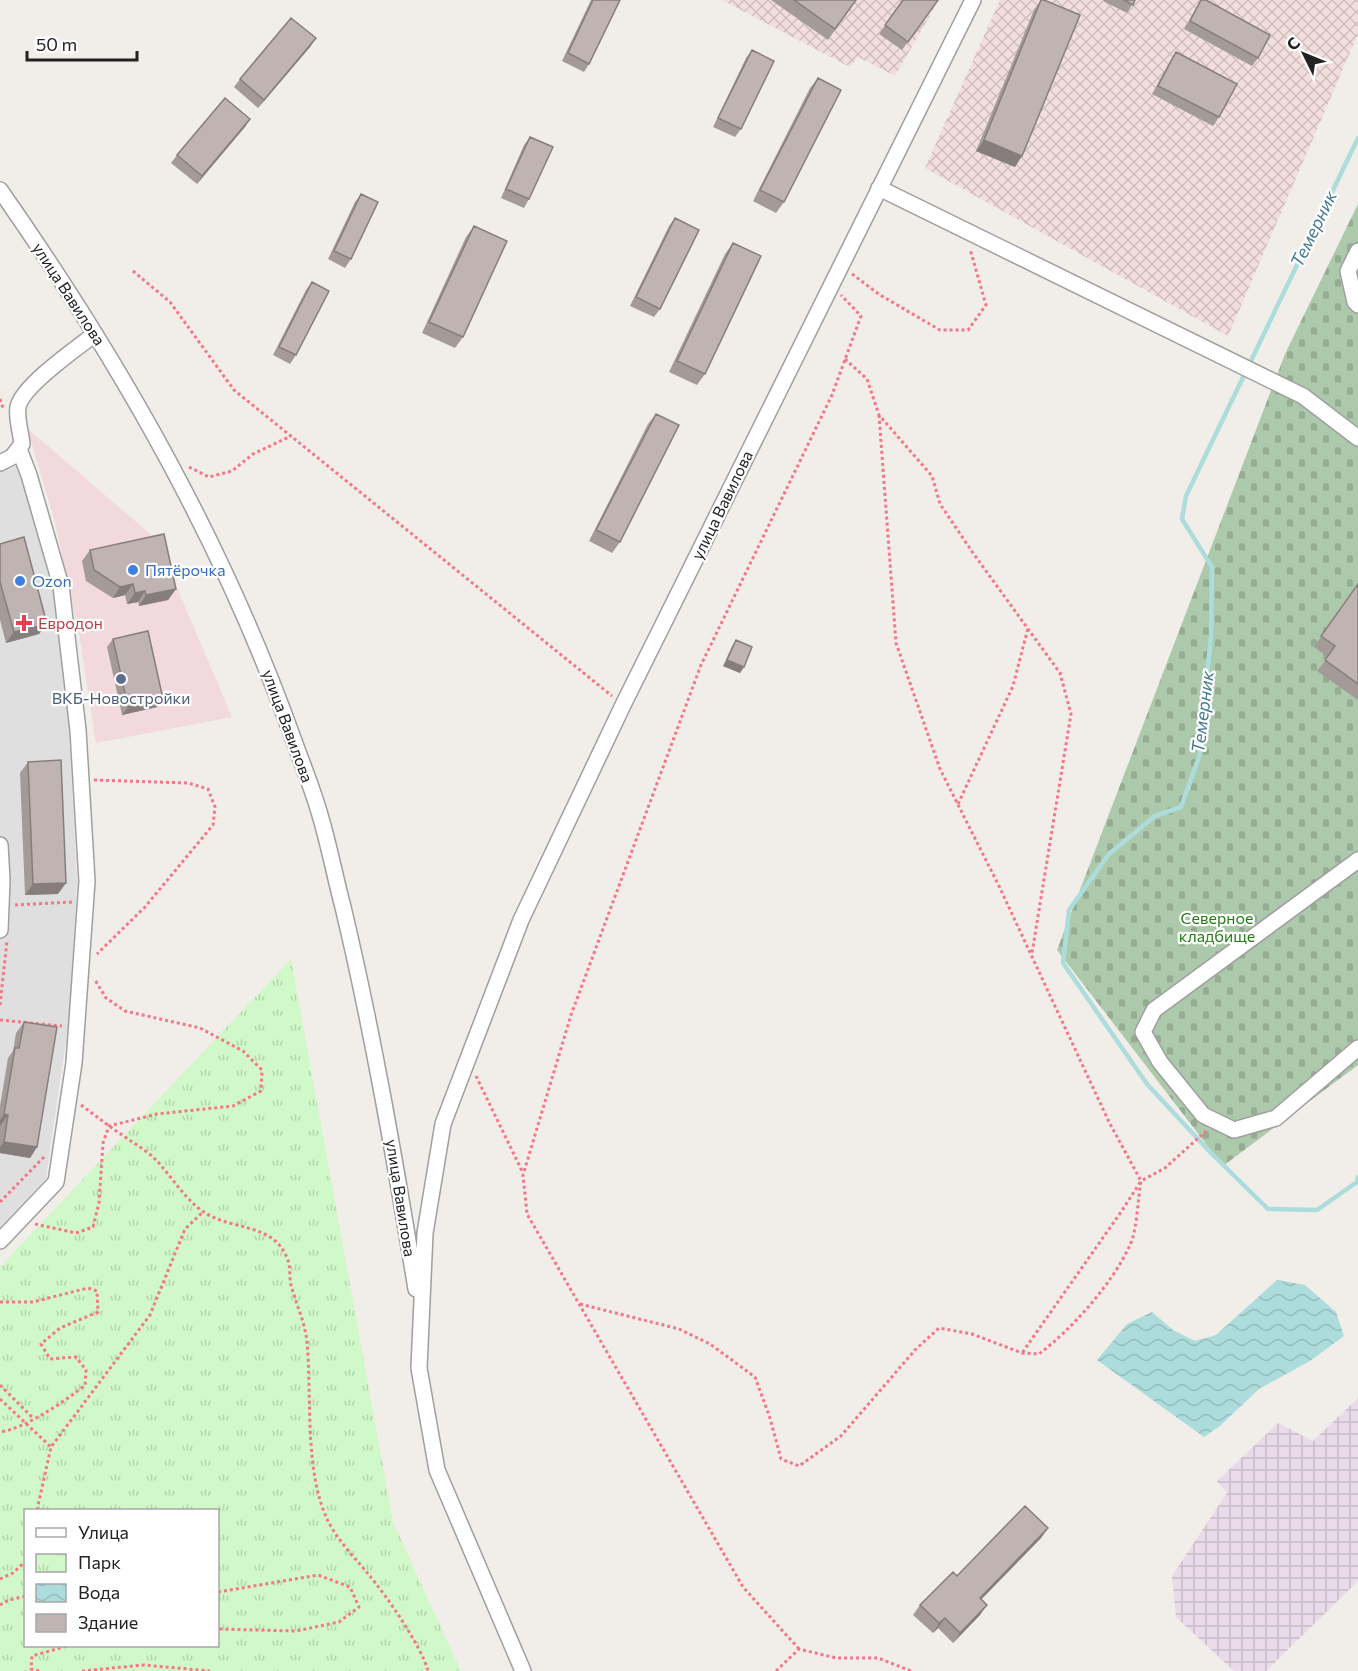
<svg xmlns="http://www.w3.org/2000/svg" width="1358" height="1671" font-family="Commissioner,sans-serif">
<defs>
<pattern id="industrial-grid" width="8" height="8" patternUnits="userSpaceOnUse" patternTransform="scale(1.5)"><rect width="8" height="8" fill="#e9dbea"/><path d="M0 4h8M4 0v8" fill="none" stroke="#c8bcc8"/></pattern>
<pattern id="military-cross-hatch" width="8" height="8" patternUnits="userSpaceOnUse" patternTransform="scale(1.5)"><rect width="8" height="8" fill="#f2dedd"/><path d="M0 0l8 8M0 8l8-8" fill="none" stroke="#cfbebd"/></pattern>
<pattern id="cemetery-stones" width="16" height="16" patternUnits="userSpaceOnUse" patternTransform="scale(1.5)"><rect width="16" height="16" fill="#adc9ab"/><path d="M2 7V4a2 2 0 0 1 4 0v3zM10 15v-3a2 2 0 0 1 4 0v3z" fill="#95ac93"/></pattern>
<pattern id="park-tufts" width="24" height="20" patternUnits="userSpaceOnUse" patternTransform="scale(1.5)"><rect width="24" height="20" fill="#d1f8c9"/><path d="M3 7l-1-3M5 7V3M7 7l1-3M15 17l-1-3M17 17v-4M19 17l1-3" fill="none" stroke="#b3d4ac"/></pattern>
<pattern id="water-waves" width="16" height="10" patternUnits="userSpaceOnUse" patternTransform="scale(1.5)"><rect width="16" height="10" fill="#acdddc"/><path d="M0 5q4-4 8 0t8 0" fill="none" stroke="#94bdbc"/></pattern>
</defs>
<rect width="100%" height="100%" fill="#f1ede9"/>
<!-- residential -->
<path fill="#e0dfdf" d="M20,465L64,637L77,881L69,1020L46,1178L0,1229V472Z"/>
<!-- commercial -->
<path fill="#f1d9de" d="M27,428L156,539L232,717L96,743L80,639L54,518Z"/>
<!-- industrial -->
<path fill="url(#industrial-grid)" d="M1358,1398V1581L1266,1671H1234L1176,1617L1172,1576L1227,1493L1217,1481L1278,1423L1313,1441Z"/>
<!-- military -->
<path fill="url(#military-cross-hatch)" d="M722,0H939L895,76L858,57L850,67Z
M1000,0H1358V34L1228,336L925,168Z"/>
<!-- cemetery -->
<path fill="url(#cemetery-stones)" d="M1358,204V1065L1223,1166L1057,950L1285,354Z"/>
<!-- park -->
<path fill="url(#park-tufts)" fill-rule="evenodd" d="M291,959L393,1522L461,1671H0V1267ZM26,1510H218V1646H26Z"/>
<!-- water -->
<path fill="url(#water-waves)" d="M1277,1280L1305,1285L1336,1312L1344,1336L1310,1361L1259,1389L1221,1425L1204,1437L1097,1360L1127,1324L1152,1312L1173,1330L1195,1341L1216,1335Z"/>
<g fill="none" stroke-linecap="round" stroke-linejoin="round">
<!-- stream -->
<path stroke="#acdddc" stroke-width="4.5" d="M1358,138L1186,496L1182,519L1212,567L1211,637L1199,757L1181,807L1155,816L1109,854L1069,910L1063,963L1147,1084L1211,1153L1268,1209L1317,1210L1357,1182L1358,1177"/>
<!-- minor casing -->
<g stroke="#9f9f9f" stroke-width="18">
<path id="minor" d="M879,188L1303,396L1358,438
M0,190C121,363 223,542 294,741C303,766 313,790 320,815C329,845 335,877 343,907C373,1033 395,1161 416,1289
M1358,251L1348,271L1355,302L1358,305
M0,463L12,457L22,444C21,433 16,418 18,407C22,386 77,348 95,334
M0,845L2,880L0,930
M1358,860L1154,1010L1143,1032L1160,1062L1203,1115L1234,1130L1276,1118L1358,1048
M0,1241L56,1182L74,1063L87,881L78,730L61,586L29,475L19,449
M523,1671L437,1470L419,1368L425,1233L443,1124L521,920L623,705L973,0"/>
</g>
<!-- path -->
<path stroke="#f47788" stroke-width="3" stroke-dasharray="3 3" stroke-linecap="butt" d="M133,271L170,302L234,390L612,696
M852,274L880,295L940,330H968L986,305L970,249
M845,359L867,379L879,415L932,476L940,504L973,553L1060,673L1071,714L1032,953
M0,399L3,408
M879,415L896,643L940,769L999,886L1109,1122L1141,1181L1121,1212L1022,1353
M189,467L209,477L232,471L253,454L291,436
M94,780L188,783L208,789L215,807L213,825L145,907L97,954
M958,804L1013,686L1028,628
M15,905L72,902
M0,1005L7,941
M0,1020L62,1026
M476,1076L523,1173
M81,1105C96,1116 110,1127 125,1137C135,1144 146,1150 154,1158C172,1176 185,1201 207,1214C234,1230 274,1224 287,1258C291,1266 289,1277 291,1285C296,1304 305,1322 307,1342C312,1396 304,1472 328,1521C338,1541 355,1558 369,1575C386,1595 422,1647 428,1671
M0,1202L45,1156
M35,1224L76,1233L93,1227L99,1203L103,1143L109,1126L157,1114L233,1106L261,1091L262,1070L243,1051L200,1028L125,1011L106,998L95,980
M0,1302H33L88,1288L97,1291L98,1312L60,1328L41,1344L50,1359L76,1357L86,1370L85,1385C66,1401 24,1429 0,1432
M580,1304L679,1329L710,1344L755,1377L770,1418L781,1459L799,1466L841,1436L915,1350L939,1328L972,1334L1022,1353L1039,1354C1072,1329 1113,1283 1130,1245C1137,1231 1138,1198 1141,1181L1165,1168L1206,1131
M0,1385L34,1419
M0,1399L51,1447
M37,1510L51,1447L150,1315L185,1229L204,1211
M0,1579L13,1573L26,1561
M218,1592L318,1575L350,1587L359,1607L339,1622L296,1631L218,1629
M0,1605L9,1600L26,1596
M799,1649L743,1587L527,1214L523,1175L571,1015L701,665L832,395L861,316L841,295
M39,1671L31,1669L32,1656L67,1646
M82,1671L144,1665L210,1671
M776,1671L799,1649L836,1658H878L911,1671"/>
<!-- minor -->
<use href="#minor" stroke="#fff" stroke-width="15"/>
</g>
<!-- wall -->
<path fill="#a49b99" d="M591,0H620L589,64L584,72L562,61Z
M771,0H856L828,40Z
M903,0H938L902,50L879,34Z
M1041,0L1015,167L976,151L1034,10Z
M1104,0H1135L1127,13L1103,1Z
M1201,0L1258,58L1252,66L1184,29Z
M316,38L310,47L258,108L234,87L240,79Z
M752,50L741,129L735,137L713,127L746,58Z
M1176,52L1219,117L1213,126L1152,94L1170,61Z
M818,78L784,202L776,213L753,201L810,88Z
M250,119L197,184L171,163L177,155Z
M530,137L529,199L524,208L501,198L524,145Z
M361,194L351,259L345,268L328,259L355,202Z
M675,218L660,309L654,317L630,306L669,226Z
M474,226L463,337L455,348L422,333L466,237Z
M733,243L705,374L697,385L669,372L725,254Z
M312,282L296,355L290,364L273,355L306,290Z
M656,414L620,542L612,553L589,541L648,424Z
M0,544L39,634L6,643L0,620Z
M90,550L176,589L168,600L139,606L138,602L127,604L125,595L113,598L86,581L82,561Z
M1358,584V700L1317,671L1328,657L1314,647Z
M113,639L157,707L122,715L107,647Z
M736,640L744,667L740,673L723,666L732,646Z
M28,762L58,894L25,895L20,773Z
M24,1022L37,1147L30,1158L0,1153V1106L8,1058L13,1051L16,1033Z
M1048,1528L1041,1538L981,1599L980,1615L953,1643L938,1628L933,1633L913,1615L920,1605L957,1576Z"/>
<!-- shaded-wall -->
<path fill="#867e7d" d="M316,38L310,47L258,108L264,100Z
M250,119L245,127L197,184L202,176Z
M984,140L1022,156L1015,167L976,151Z
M133,584L125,595L113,598L120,587Z
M176,589L168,600L139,606L146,595Z
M145,591L138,602L127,604L135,593Z
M47,624L39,634L6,643L14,632Z
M727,660L744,667L740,673L723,666Z
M163,699L157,707L122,715L128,707Z
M66,883L58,894L25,895L33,884Z
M4,1114L8,1115L0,1126V1120Z
M4,1142L37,1147L30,1158L0,1153V1147Z
M1048,1528L1041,1538L973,1608L980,1598Z
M987,1605L980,1615L953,1643L960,1633Z
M945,1618L938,1628L933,1633L939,1623Z"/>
<!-- building -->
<path fill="#bfb4b2" stroke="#867e7d" stroke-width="1.5" d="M593,0H620L589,64L568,53Z
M794,0H856L835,29Z
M903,0H938L908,42L885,25Z
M1041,0H1044L1080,15L1022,156L984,140Z
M1124,0H1135L1133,5Z
M1201,0H1206L1270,35L1258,58L1190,21Z
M291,18L316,38L264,100L240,79Z
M752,50L774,61L741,129L718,118Z
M1176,52L1237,84L1219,117L1158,86Z
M818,78L841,90L784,202L760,190Z
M225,98L250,119L202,176L177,155Z
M530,137L553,147L529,199L506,189Z
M361,194L378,202L351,259L334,251Z
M675,218L699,230L660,309L636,297Z
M474,226L507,241L463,337L429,322Z
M733,243L761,256L705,374L677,361Z
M312,282L329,291L296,355L279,347Z
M656,414L679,425L620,542L596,530Z
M164,534L176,589L146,595L145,591L135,593L133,584L120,587L94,570L90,550Z
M24,537L47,624L14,632L0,582V544Z
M1358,584V684L1325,660L1335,646L1321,636Z
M148,631L163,699L128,707L113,639Z
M736,640L752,647L744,667L727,660Z
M61,760L66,883L33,884L28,762Z
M24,1022L57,1027L37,1147L4,1142L8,1115L4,1114L15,1048H19Z
M1025,1506L1048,1528L980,1598L987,1605L960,1633L945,1618L939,1623L920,1605L953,1572L957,1576Z"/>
<!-- markers -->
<g fill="#3f7fe0" stroke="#fff" stroke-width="2">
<circle cx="133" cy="570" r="6"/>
<circle cx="20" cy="581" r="6"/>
</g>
<path fill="#e0444e" stroke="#fff" stroke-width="2" d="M21 614h6v6h6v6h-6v6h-6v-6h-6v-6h6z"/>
<circle fill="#5c6f8a" stroke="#fff" stroke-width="2" cx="121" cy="679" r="6"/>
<g text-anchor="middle" stroke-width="4.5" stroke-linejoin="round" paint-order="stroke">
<!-- street labels -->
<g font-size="16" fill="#222" stroke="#fff">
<text transform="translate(69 294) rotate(57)" y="6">улица Вавилова</text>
<text transform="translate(722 505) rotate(-64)" y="6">улица Вавилова</text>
<text transform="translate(288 726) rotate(70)" y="6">улица Вавилова</text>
<text transform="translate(401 1198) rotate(81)" y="6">улица Вавилова</text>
</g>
<!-- shop labels -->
<g font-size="16" fill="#366cbe" stroke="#fff" text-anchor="start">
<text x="145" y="576">Пятёрочка</text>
<text x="32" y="587">Ozon</text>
</g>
<!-- health labels -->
<g font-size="16" fill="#be3a42" stroke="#fff" text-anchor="start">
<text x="38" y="629">Евродон</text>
</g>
<!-- service labels -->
<g font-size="16" fill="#4e5e75" stroke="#fff">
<text x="121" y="704">ВКБ-Новостройки</text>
</g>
<!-- park labels -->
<g font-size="16" fill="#227e11" stroke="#fff">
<text x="1217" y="924">Северное<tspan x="1217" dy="18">кладбище</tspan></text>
</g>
<!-- water labels -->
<g font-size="18" font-style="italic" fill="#447b8f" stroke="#fff">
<text transform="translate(1314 229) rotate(-64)" y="6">Темерник</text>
<text transform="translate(1203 712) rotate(-83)" y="6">Темерник</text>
</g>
</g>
<!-- legend -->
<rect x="24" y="1509" width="195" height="138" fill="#ffffff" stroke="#a7a7a7" stroke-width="1.5"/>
<rect x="36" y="1528" width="30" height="9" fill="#ffffff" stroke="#a7a7a7" stroke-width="1.5"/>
<text x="78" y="1539" font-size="18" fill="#222222">Улица</text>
<rect x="36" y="1554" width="30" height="18" fill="url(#park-tufts)" stroke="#a7a7a7" stroke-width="1.5"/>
<text x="78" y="1569" font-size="18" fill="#222222">Парк</text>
<rect x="36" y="1584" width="30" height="18" fill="url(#water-waves)" stroke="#a7a7a7" stroke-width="1.5"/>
<text x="78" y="1599" font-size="18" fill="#222222">Вода</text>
<rect x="36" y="1614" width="30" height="18" fill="#bfb4b2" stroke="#a7a7a7" stroke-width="1.5"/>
<text x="78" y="1629" font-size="18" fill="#222222">Здание</text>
<!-- north arrow -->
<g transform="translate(1304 54) rotate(313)" stroke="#ffffff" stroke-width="4.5" paint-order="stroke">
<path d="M0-4.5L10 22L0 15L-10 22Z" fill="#222222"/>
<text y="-9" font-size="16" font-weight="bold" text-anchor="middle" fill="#222222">С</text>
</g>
<!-- scale -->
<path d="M27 51v9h110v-9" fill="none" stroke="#222222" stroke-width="3"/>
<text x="36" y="51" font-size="18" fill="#222222" stroke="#ffffff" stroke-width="4.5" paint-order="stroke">50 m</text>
</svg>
